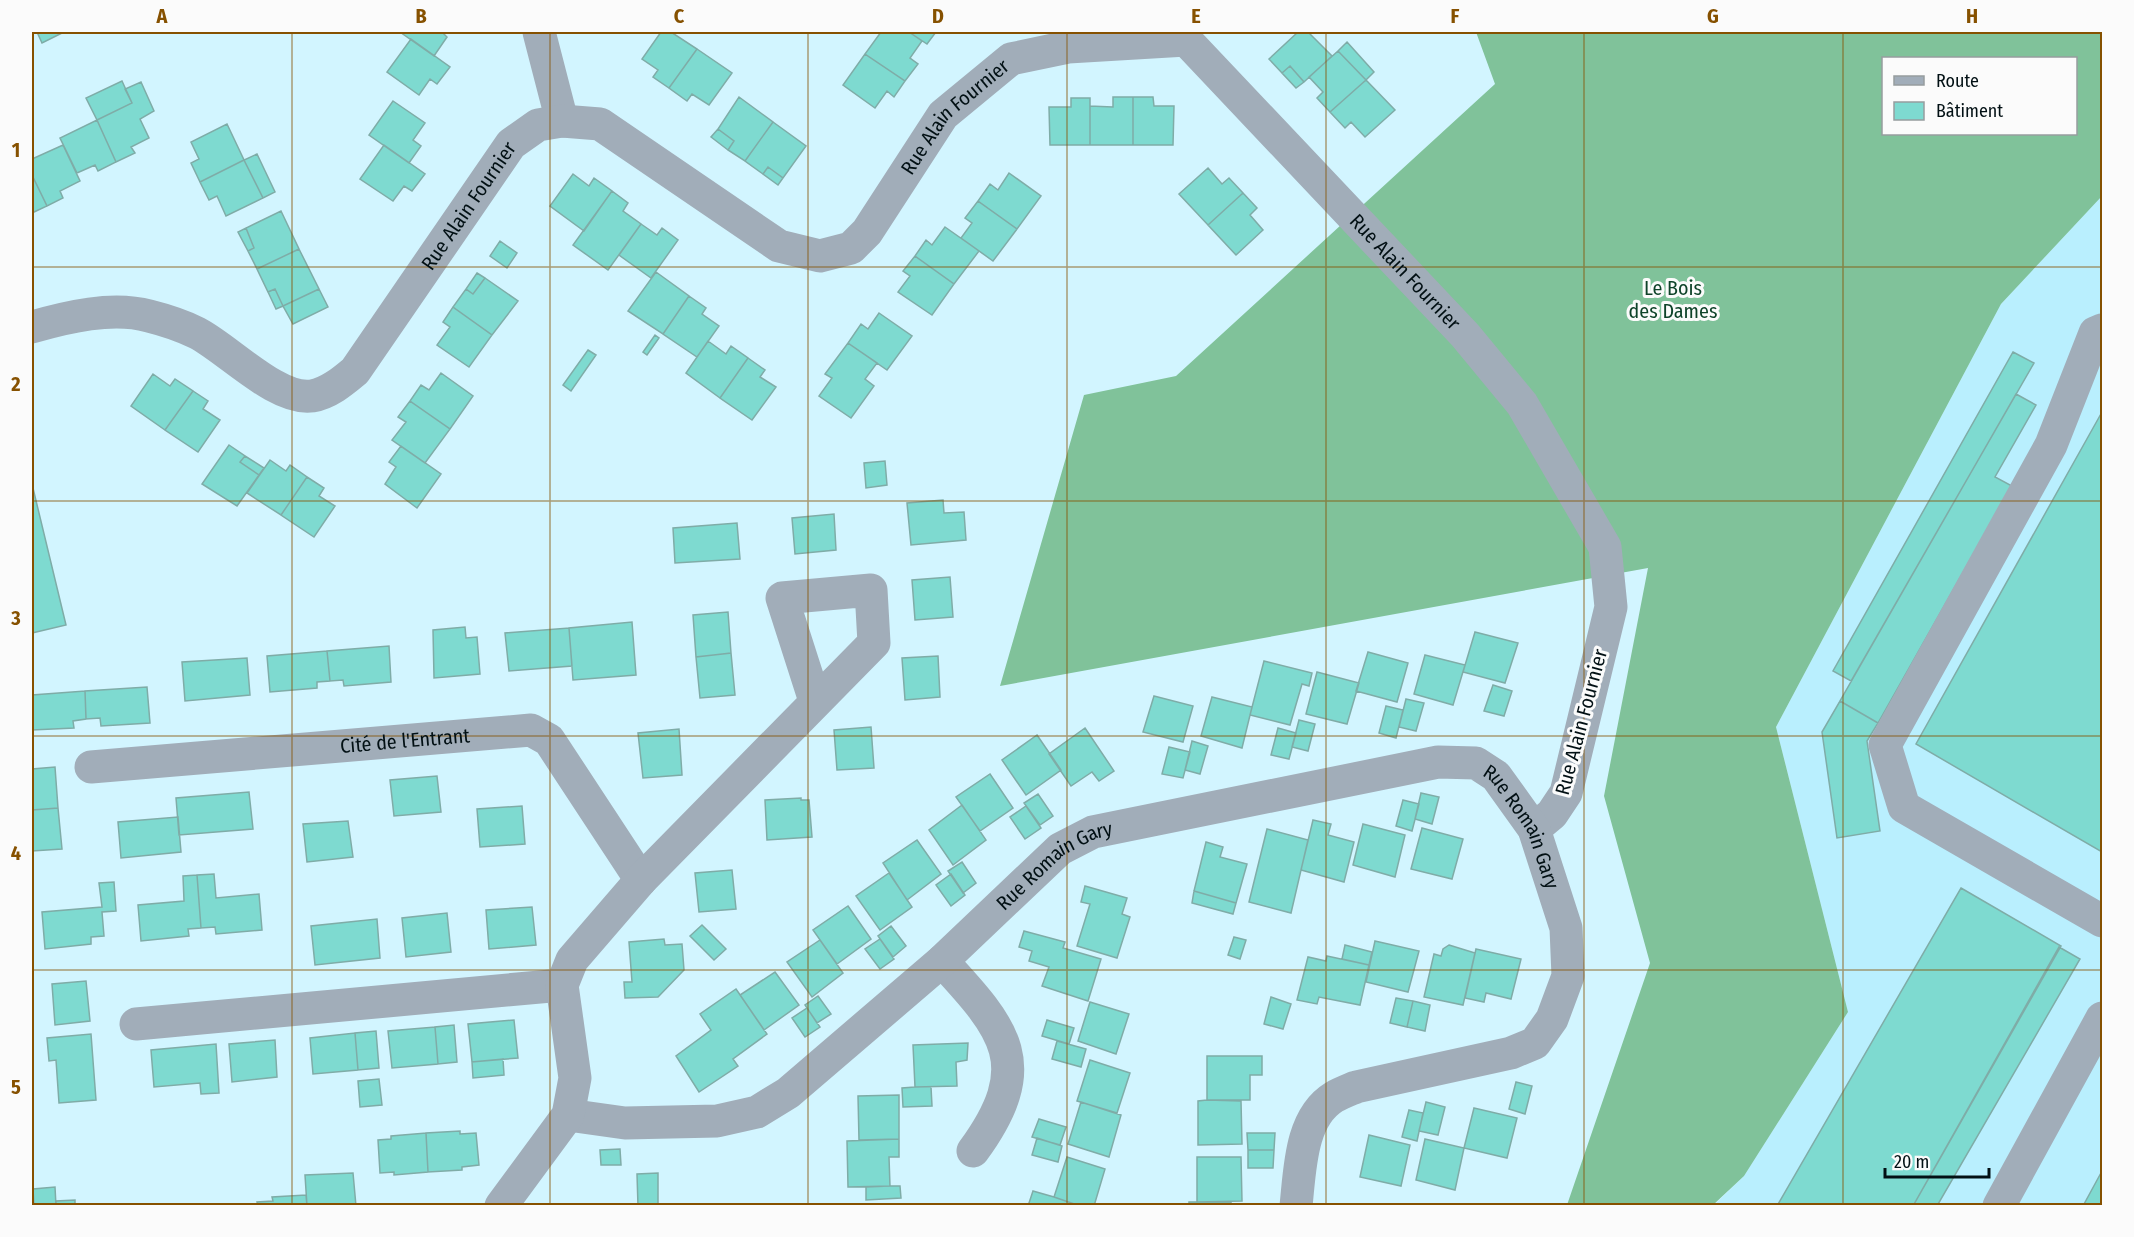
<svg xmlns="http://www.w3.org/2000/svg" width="2134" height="1237" font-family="'Fira Sans Condensed',sans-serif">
<rect width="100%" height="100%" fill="#d2f5ff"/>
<!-- built -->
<path fill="#b9effe" d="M2102,196V1205L1713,1206L1744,1176L1848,1012L1776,727L2001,304Z"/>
<!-- forest -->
<path fill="#80c29a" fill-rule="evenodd" d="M1476,32H2102V196L2001,304L1776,727L1848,1012L1744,1176L1713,1205H1567L1650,963L1604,796L1648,568L1000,686L1084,395L1176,376L1495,84ZM1884,58H2076V134H1884Z"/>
<!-- building -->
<path fill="#7edad0" stroke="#7faca7" stroke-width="1.5" d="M37,32H64L42,43Z
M400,32H442L447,37L434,56Z
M661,32H671L697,49L669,88L653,77L658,70L642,59Z
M881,32H909L922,41L910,58L918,64L905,81L865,54Z
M909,32H936L927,44Z
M1298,32H1308L1332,56L1304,82L1290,66L1282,73L1269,59Z
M411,39L450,67L437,84L430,79L419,95L387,72Z
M1347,42L1374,72L1366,80L1338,51Z
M697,49L732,73L709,105L692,94L687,101L669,88Z
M1338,51L1366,80L1330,112L1317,98L1323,92L1309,77Z
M865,54L905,81L894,97L887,91L875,108L843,85Z
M1290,66L1304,82L1296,88L1282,73Z
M1366,80L1395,110L1365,137L1351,122L1345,128L1330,112Z
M122,81L132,103L97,120L86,98Z
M141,82L154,111L140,119L149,138L131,147L135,153L116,162L97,120L132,103L125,89Z
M739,97L773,122L745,161L728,150L734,141L718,129Z
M1113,97H1133V145H1090V106L1113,107Z
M1133,97H1153L1154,106H1174L1173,145H1133Z
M1071,98H1090V145H1050L1049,107H1071Z
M393,101L425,123L413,140L421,146L409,163L369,135Z
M97,120L116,162L98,171L95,165L77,173L60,138Z
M773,122L806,146L783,178L768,167L763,174L745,161Z
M227,124L244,160L200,182L191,163L199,159L191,142Z
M718,129L734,141L728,150L711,137Z
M63,145L80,181L60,191L63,198L47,206L32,175V159Z
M384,145L425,174L412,191L404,186L393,201L360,179Z
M257,154L275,192L263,198L244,160Z
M244,160L263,198L226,216L217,196L209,200L200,182Z
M768,167L783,178L778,185L763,174Z
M1208,168L1222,184L1229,178L1243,193L1208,225L1179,194Z
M1009,173L1041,196L1017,229L978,201L990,184L998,190Z
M573,174L589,186L594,178L612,191L584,231L550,206Z
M32,175L47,206L32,213Z
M612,191L628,203L623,211L641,224L608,270L573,245Z
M1243,193L1257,208L1250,215L1263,230L1236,255L1208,225Z
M978,201L1017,229L993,261L961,238L972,223L965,218Z
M281,211L299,249L257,269L248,251L254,248L246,228Z
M641,224L657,235L662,228L678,240L651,278L619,255Z
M945,227L979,251L954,284L915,256L926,240L932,245Z
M246,228L254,248L248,251L238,232Z
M500,241L517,253L507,268L490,256Z
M299,249L319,289L283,306L275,289L268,292L257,269Z
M915,256L954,284L932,315L898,292L910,276L903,271Z
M656,272L689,296L663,334L628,311Z
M477,273L485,278L473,294L466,289Z
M485,278L518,301L492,335L453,307L466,289L473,294Z
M275,289L283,306L276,309L268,292Z
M319,289L328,307L293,324L283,306Z
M689,296L706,308L702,314L719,326L697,357L663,334Z
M453,307L492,335L469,367L437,345L450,327L443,322Z
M879,313L912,336L887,370L848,343L861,324L868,329Z
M655,335L659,338L647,355L643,352Z
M708,341L726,354L731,346L748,358L720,398L686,373Z
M848,343L877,363L865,379L874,386L851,418L819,396L832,378L825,374Z
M588,350L596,355L571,391L563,385Z
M2013,352L2034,363L1851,681L1833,671Z
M748,358L765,370L760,377L776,387L752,420L720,398Z
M441,373L473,396L450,429L410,401L421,385L429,390Z
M153,374L170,386L175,379L193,391L165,430L131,406Z
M193,391L208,401L203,409L220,420L198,452L165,430Z
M2016,394L2036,405L1995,477L2012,486L1878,723L1840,701Z
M410,401L450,429L425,463L392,440L406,422L398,417Z
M2102,412V852L1916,744Z
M229,445L245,456L240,462L259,475L237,506L202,484Z
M401,446L441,474L417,508L385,484L396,467L389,462Z
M245,456L264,468L259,475L240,462Z
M270,460L286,471L290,465L307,477L281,515L247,493Z
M885,461L887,485L866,488L864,463Z
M307,477L324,488L319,496L335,506L314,537L281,515Z
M32,484L66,625L32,633Z
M943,500L944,513L964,512L966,540L911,545L907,503Z
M834,514L836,550L795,554L792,518Z
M737,523L740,559L675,563L673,528Z
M950,577L953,617L915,620L912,580Z
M728,612L731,653L696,657L693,615Z
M632,622L636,675L573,680L569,628Z
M465,627L466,638L477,637L480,674L434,678L433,630Z
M569,628L572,666L509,671L505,633Z
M1475,632L1518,643L1505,683L1463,672Z
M389,646L391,682L344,686L343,680L330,681L327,651Z
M327,651L330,681L317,682V688L270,692L267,656Z
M1368,652L1408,663L1397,702L1356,691Z
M731,653L735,695L700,698L696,657Z
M1425,655L1465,665L1453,705L1414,694Z
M938,656L940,697L905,700L902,658Z
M247,658L250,695L185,701L182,662Z
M1264,661L1312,673L1309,686L1302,684L1290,725L1250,715Z
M1317,672L1359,683L1347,724L1306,714Z
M1493,685L1512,691L1504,716L1484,711Z
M147,687L150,723L101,726L100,718L86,719L85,691Z
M85,691L86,719L73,721L74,728L32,730V695Z
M1154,696L1193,706L1183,742L1143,732Z
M1212,697L1252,707L1242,748L1201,736Z
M1406,699L1424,703L1416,731L1399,727Z
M1840,701L1878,723L1867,741L1880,831L1837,838L1822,732Z
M1386,706L1403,710L1396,738L1379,733Z
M1299,720L1315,724L1308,751L1292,747Z
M871,727L874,768L837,770L834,730Z
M1085,728L1114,771L1099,781L1092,772L1071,786L1049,754Z
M1278,728L1296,733L1289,759L1271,755Z
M679,729L682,775L643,778L638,733Z
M1037,735L1061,770L1026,795L1002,760Z
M1192,741L1208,746L1200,774L1185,770Z
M1169,747L1190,752L1183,778L1162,774Z
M55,767L58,808L32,810V769Z
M990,774L1013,808L980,831L956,797Z
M437,776L441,812L394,816L390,780Z
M249,792L253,829L179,835L176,798Z
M1421,793L1439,797L1432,824L1415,819Z
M1038,794L1053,816L1040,825L1024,803Z
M801,798V800H809L812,837L767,840L765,800Z
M1403,800L1419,804L1412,831L1396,826Z
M962,805L986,840L953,865L929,830Z
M522,806L525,844L480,847L477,809Z
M1026,806L1041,828L1025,839L1010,817Z
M58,808L62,849L32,851V810Z
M178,817L181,852L121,858L118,822Z
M1313,820L1331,824L1328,835L1354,842L1344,882L1301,870Z
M348,821L353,857L307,862L303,824Z
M1363,824L1405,835L1395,877L1353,865Z
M1422,828L1463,839L1452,879L1411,869Z
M1267,829L1308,840L1291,913L1249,902Z
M917,840L941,874L907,900L883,863Z
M1206,842L1223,847L1220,857L1247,864L1236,903L1194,891Z
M962,862L976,883L963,893L948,871Z
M732,870L736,909L699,912L695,873Z
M889,873L912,907L880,930L856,896Z
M214,874L216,898L259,894L262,930L216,934L215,927L201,928L197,875Z
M951,874L965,895L951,906L936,885Z
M197,875L201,928L188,929L189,936L141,941L138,905L184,901L183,876Z
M114,882L116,911L102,912L104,936L91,937V944L45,949L42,912L102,907L99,883Z
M1085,886L1127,898L1122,914L1130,917L1117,958L1077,946L1090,904L1081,902Z
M1961,888L2061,946L1913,1206H1777Z
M1194,891L1236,903L1233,914L1192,903Z
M848,906L871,939L837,964L813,930Z
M532,907L536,945L489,949L486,910Z
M447,913L451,952L406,957L402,918Z
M377,919L380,958L315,965L311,926Z
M702,925L726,949L714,960L690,936Z
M891,926L906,946L893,957L878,936Z
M1024,931L1065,942L1063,948L1101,959L1088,1001L1042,986L1049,967L1029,961L1032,951L1019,947Z
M1234,937L1246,940L1240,959L1228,955Z
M664,939L665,945L682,944L684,970L658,997L625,998L624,982H632L629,942Z
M880,939L894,959L880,969L865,949Z
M820,940L843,973L812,997L787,962Z
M1375,941L1419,951L1408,992L1366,982Z
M1345,945L1372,952L1369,965L1342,959Z
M1449,945L1475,953L1463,1005L1424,997L1434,954L1441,956L1443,949Z
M2059,947L2080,959L1937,1206H1913Z
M1476,949L1521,959L1511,999L1486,993L1484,1002L1465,998Z
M1327,956L1369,965L1360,1005L1319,997L1317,1004L1297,1000L1308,957L1326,961Z
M775,972L799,1005L764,1030L740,995Z
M86,981L90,1021L55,1025L52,984Z
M736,989L767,1034L733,1059L738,1066L699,1092L676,1056L711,1030L700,1014Z
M818,996L831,1014L817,1023L805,1005Z
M1271,997L1291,1004L1283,1029L1264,1024Z
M1396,998L1413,1001L1407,1027L1390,1023Z
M1413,1001L1430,1005L1425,1031L1407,1027Z
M1090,1002L1129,1014L1116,1054L1078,1041Z
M807,1008L820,1027L805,1037L792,1018Z
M514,1020L518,1058L472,1062L468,1024Z
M1047,1020L1074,1028L1069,1044L1042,1036Z
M454,1025L457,1062L438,1064L435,1027Z
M435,1027L438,1064L392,1068L388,1031Z
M376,1031L379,1068L358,1070L355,1033Z
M355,1033L358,1070L313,1074L310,1038Z
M91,1034L96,1100L59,1103L56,1060L49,1061L47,1038Z
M275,1040L277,1077L232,1082L229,1044Z
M1057,1041L1086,1049L1081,1067L1052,1059Z
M968,1043L967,1060L956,1062L957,1086L915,1087L913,1045Z
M216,1044L219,1093L201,1094L200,1083L154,1087L151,1050Z
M1207,1056H1262V1075H1250V1100H1207Z
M503,1059L504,1075L473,1078L472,1062Z
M1090,1060L1130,1073L1117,1113L1077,1101Z
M379,1079L382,1105L360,1107L358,1081Z
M1516,1082L1532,1086L1525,1114L1509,1109Z
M915,1087H931L932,1106L903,1107L902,1088Z
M899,1095V1139L859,1140L858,1096Z
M1207,1100L1241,1101L1242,1144L1198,1145V1101Z
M1081,1102L1121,1115L1109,1157L1068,1144Z
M1426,1102L1445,1107L1438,1135L1419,1131Z
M1474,1108L1517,1118L1507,1158L1464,1148Z
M1409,1110L1423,1113L1417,1141L1402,1137Z
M1039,1119L1066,1127L1060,1145L1032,1137Z
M460,1131V1134L476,1133L479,1165L462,1167V1170L428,1172L426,1133Z
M426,1133L428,1172L394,1175V1172L380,1173L378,1140L391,1139V1136Z
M1247,1133H1275L1274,1150H1248Z
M1369,1135L1410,1145L1401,1186L1360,1177Z
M1037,1138L1062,1146L1058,1162L1032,1155Z
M899,1139V1157H889L890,1186L848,1187L847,1141Z
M1425,1139L1464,1148L1455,1190L1416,1180Z
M620,1149L621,1165H601L600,1150Z
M1248,1150H1274L1273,1168H1248Z
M1067,1157L1105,1169L1094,1206H1080L1054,1197Z
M1197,1157H1241L1242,1201L1197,1202Z
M2102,1171V1206H2083Z
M353,1173L356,1206H307L305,1175Z
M658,1173V1206H638L637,1174Z
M890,1186H900L901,1198L866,1200V1187Z
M55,1187L56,1206H34L33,1189Z
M1033,1191L1054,1197L1080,1206H1028Z
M306,1195L307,1206H258L257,1202L273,1201L272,1197Z
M75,1200V1206H56V1201Z
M1189,1202H1231V1206H1189Z"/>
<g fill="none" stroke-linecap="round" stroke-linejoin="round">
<!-- minor -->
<g stroke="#a1adb9" stroke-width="33">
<path d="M539,32L562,121"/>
<path id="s1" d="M32,327C67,317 112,306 149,316C165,320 183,326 197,333C228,349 277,401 312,396C329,393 343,381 355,371L511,144L538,125L562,121L600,124L779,246L820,256L851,248L867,232L943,115L1011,59L1068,47L1186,40L1465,335L1522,404L1605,547L1611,607L1566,793L1552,814L1534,829"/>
<path d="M2102,330L2095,333L2051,445L1885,745L1904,807L2102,921"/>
<path id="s2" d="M91,767L531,730L549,740L641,880"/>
<path d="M942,961C1006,1030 1036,1065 973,1151"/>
<path d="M136,1024L562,985"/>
<path id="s3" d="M568,1115L625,1123L717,1121L757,1112L788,1093L942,961L1060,849L1093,832L1438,762L1476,763L1496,776L1534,829L1566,928L1568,976L1552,1019L1535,1043L1511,1053L1356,1087C1349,1090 1341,1093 1334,1097C1300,1118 1300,1170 1296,1206"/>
<path d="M501,1206L568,1115L575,1078L562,985L572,960L641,880L874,643L871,590L782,598L815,701"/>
<path d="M1999,1206L2102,1018"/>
</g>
</g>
<!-- grid -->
<path fill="none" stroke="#865100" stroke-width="1.5" stroke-opacity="0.55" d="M292,32V1206M550,32V1206M808,32V1206M1067,32V1206M1326,32V1206M1584,32V1206M1843,32V1206M32,267H2102M32,501H2102M32,736H2102M32,970H2102"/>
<g text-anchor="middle" stroke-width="6" stroke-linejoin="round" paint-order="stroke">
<!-- street labels -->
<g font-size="20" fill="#021014" stroke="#fbfbfb">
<text dy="7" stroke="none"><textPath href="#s1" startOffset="1184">Rue Alain Fournier</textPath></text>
<text dy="7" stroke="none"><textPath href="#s1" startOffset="554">Rue Alain Fournier</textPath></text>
<text dy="7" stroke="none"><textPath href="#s1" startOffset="1761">Rue Alain Fournier</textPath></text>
<text transform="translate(1581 722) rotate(-75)" y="7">Rue Alain Fournier</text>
<text dy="7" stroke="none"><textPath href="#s2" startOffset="315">Cité de l'Entrant</textPath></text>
<text dy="7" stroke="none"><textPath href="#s3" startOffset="1101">Rue Romain Gary</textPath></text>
<text dy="7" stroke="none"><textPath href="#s3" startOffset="579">Rue Romain Gary</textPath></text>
</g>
<!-- park labels -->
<g font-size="20" fill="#0e4329" stroke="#fbfbfb">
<text x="1673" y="295">Le Bois<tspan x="1673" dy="23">des Dames</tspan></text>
</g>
</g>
<!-- border -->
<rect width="2134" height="1237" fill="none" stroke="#fbfbfb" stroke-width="66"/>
<!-- legend -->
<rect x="1882" y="57" width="195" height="78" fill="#fbfbfb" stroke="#979d9f" stroke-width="1.5"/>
<rect x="1894" y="76" width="30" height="9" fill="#a1adb9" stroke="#979d9f" stroke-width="1.5"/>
<text x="1936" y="87" font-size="18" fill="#021014">Route</text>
<rect x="1894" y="102" width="30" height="18" fill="#7edad0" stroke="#979d9f" stroke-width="1.5"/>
<text x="1936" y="117" font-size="18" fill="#021014">Bâtiment</text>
<!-- scale -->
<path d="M1885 1168v9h104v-9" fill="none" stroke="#021014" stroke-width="3"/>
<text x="1894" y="1168" font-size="18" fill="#021014" stroke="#fbfbfb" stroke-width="4.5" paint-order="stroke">20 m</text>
<rect x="33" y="33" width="2068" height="1171" fill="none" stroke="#865100" stroke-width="2"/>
<g font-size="20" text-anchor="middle" font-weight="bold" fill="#865100">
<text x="162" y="23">A</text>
<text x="421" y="23">B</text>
<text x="679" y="23">C</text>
<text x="938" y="23">D</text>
<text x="1196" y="23">E</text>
<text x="1455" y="23">F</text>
<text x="1713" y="23">G</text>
<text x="1972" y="23">H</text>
<text x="16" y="157">1</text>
<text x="16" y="391">2</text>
<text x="16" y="625">3</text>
<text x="16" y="860">4</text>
<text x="16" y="1094">5</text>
</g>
</svg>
